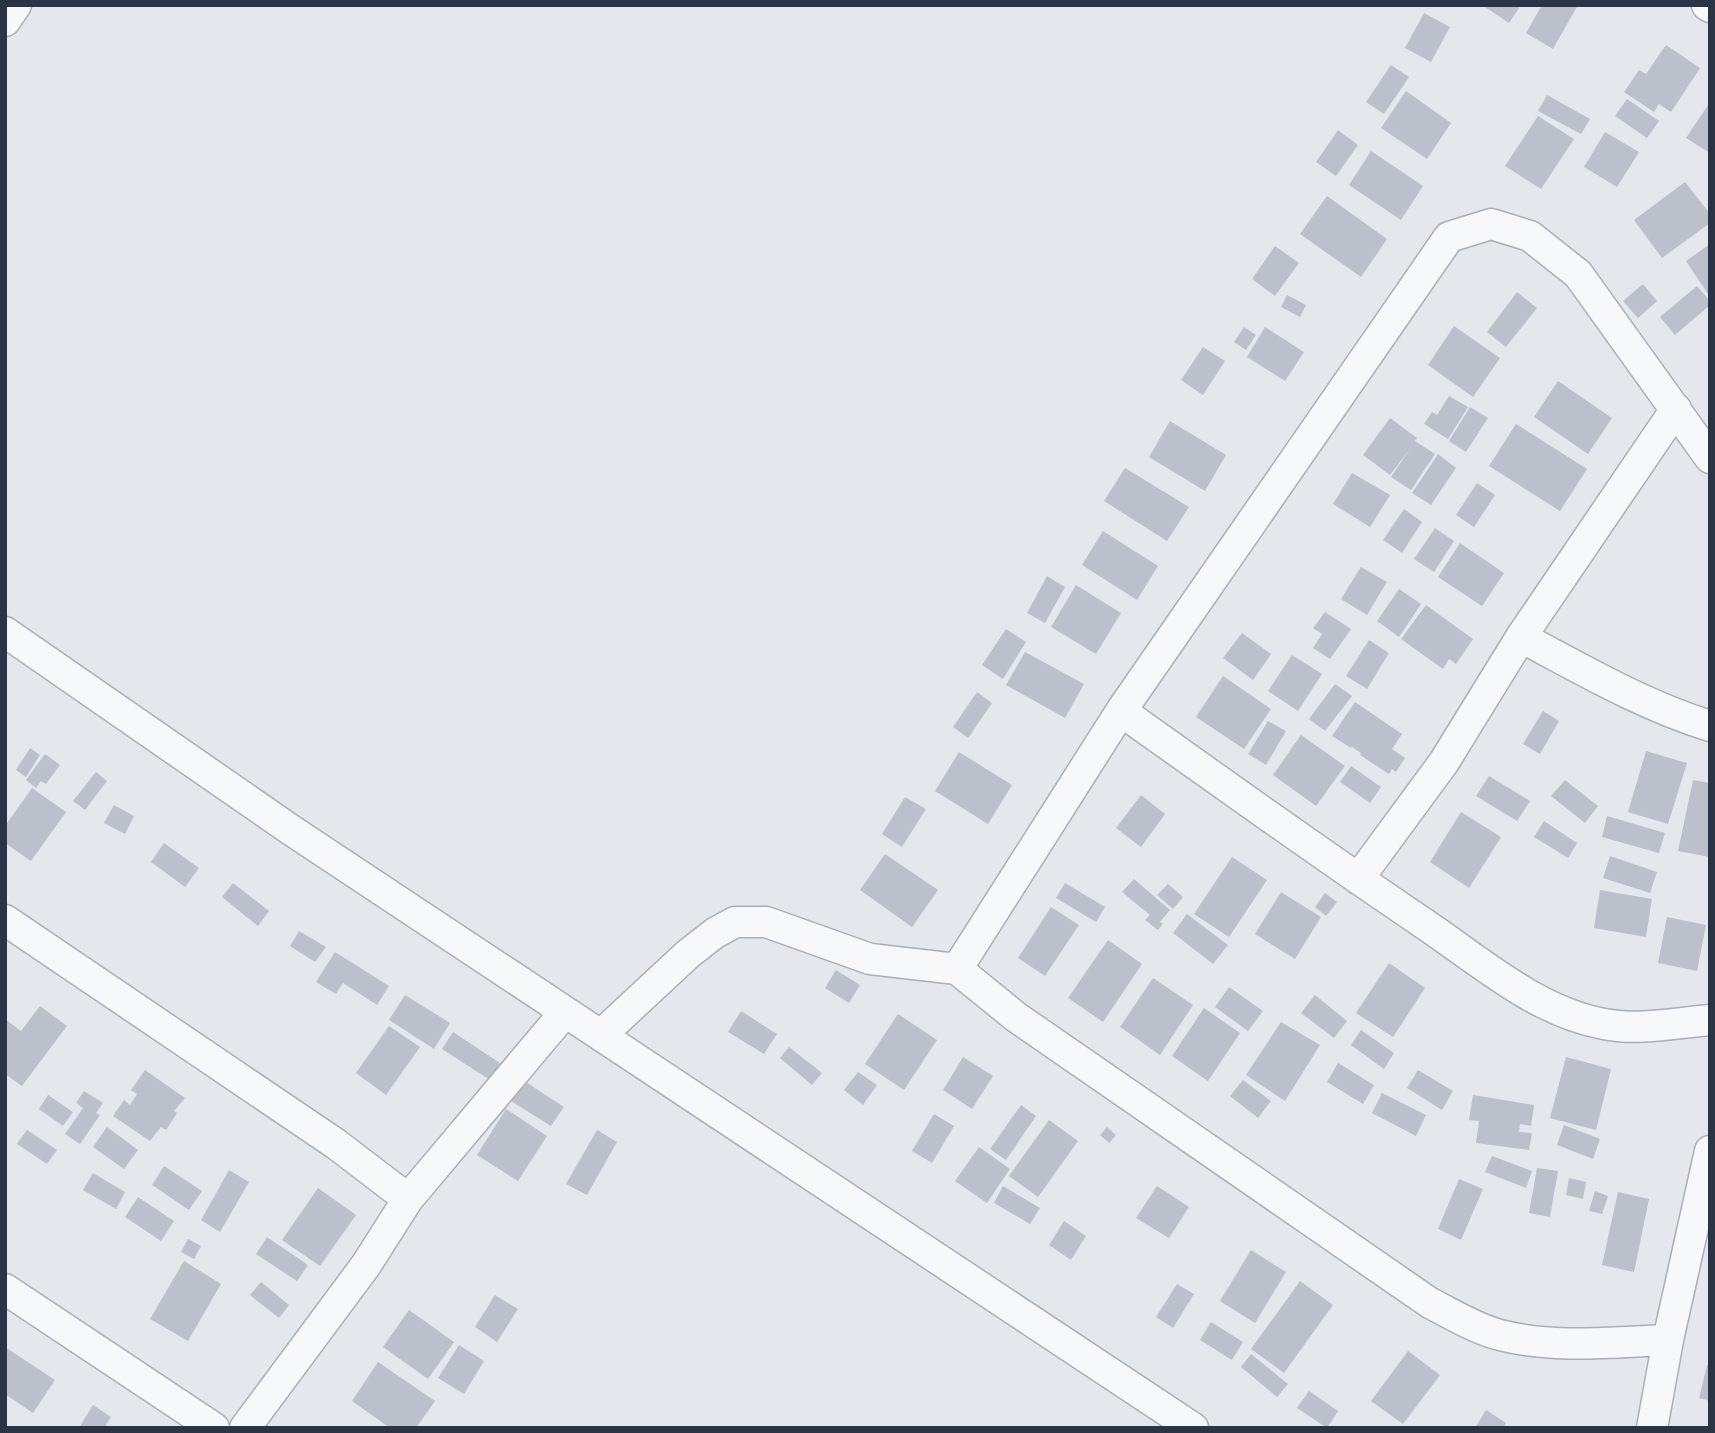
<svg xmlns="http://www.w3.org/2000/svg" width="1715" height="1433" font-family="Manrope,sans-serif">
<rect width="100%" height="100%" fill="#e4e7ec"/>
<!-- building -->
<path fill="#bbc0ca" d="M1482,5H1521L1509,23Z
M1542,5H1578L1553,49L1526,33Z
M1424,13L1450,27L1431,62L1405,48Z
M1666,45L1700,68L1671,112L1659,104L1654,112L1624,92L1639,70L1646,74Z
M1391,65L1409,77L1384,114L1366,102Z
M1406,91L1451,123L1427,159L1381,128Z
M1547,95L1590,119L1581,134L1538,111Z
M1627,99L1659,121L1647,138L1615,116Z
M1710,102V153L1686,138Z
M1538,116L1574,139L1541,189L1505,166Z
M1338,130L1358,145L1336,176L1316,162Z
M1605,132L1639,152L1617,187L1584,167Z
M1371,151L1423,186L1401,220L1349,185Z
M1685,182L1710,214V223L1662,258L1634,220Z
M1327,196L1387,239L1361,277L1300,234Z
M1710,244V297L1686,261Z
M1275,246L1299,263L1275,296L1252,279Z
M1643,284L1657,301L1638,318L1623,301Z
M1697,286L1710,301V305L1675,335L1660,317Z
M1517,292L1537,308L1506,347L1487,332Z
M1287,295L1306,305L1300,317L1281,307Z
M1454,326L1500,358L1473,397L1428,365Z
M1244,327L1256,335L1246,350L1234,342Z
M1265,327L1304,352L1285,381L1247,357Z
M1203,347L1225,361L1203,395L1181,380Z
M1558,381L1612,418L1588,454L1534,417Z
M1449,396L1468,407L1448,439L1424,424L1432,412L1437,415Z
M1470,407L1488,418L1466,452L1449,441Z
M1390,418L1417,438L1415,441L1435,454L1411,490L1391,477L1410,449L1390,475L1363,455Z
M1170,421L1226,455L1205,491L1149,457Z
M1516,424L1587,469L1560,511L1489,466Z
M1438,454L1456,468L1431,505L1412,493Z
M1125,468L1189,507L1167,541L1104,501Z
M1352,473L1390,495L1370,527L1333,504Z
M1477,483L1495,495L1474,527L1456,515Z
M1404,509L1422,522L1402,553L1383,540Z
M1435,528L1454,541L1434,572L1414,559Z
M1103,531L1158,566L1137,600L1082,565Z
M1460,543L1504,573L1482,606L1438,577Z
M1361,567L1387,582L1367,615L1341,599Z
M1047,576L1065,587L1045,623L1027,613Z
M1076,585L1121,613L1096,654L1051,627Z
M1399,589L1421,604L1399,637L1377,621Z
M1426,605L1473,639L1456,664L1449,659L1443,669L1401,639Z
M1325,612L1351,629L1330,659L1313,648L1322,634L1313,628Z
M1006,629L1026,642L1003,679L982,665Z
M1242,633L1271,654L1253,680L1223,658Z
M1369,640L1389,653L1367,689L1346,676Z
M1025,652L1084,684L1065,718L1006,685Z
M1292,655L1322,674L1298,711L1268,691Z
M1223,676L1271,709L1244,749L1196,717Z
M1335,684L1352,696L1325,731L1309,719Z
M977,692L992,703L968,738L953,727Z
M1355,702L1402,734L1392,749L1405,758L1396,772L1392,769L1389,774L1360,755L1361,753L1352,747L1351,748L1332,736Z
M1543,711L1559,721L1540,754L1523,744Z
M1268,721L1286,731L1266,765L1248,754Z
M1301,735L1345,766L1316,806L1273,775Z
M30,748L40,755L26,777L16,770Z
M1646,751L1687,763L1668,824L1628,812Z
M959,752L1012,785L988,824L935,791Z
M45,754L60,765L46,784L41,781L36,788L26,780Z
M1351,766L1381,787L1370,803L1340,782Z
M96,772L107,781L85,810L73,801Z
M1489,776L1530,801L1517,821L1476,796Z
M1565,780L1598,806L1585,823L1551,796Z
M1693,780L1710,783V857L1678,851Z
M32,788L66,812L31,861L5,843V826Z
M1141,795L1165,814L1141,847L1116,828Z
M905,797L926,809L902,847L882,834Z
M114,805L134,816L125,834L104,823Z
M1461,812L1501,837L1469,888L1430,862Z
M1607,816L1665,833L1659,853L1602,837Z
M1544,821L1577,843L1568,858L1534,837Z
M164,843L199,868L185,887L151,862Z
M885,854L938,890L912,927L860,890Z
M1610,856L1657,872L1650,893L1603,878Z
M1232,857L1267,880L1229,937L1194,914Z
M1134,879L1170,910L1160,922L1163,924L1158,930L1145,920L1150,915L1122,892Z
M233,883L269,911L258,926L222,897Z
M1065,883L1105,907L1096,922L1056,898Z
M1168,884L1183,897L1173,909L1157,895Z
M1600,890L1652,899L1646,937L1594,928Z
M1281,892L1321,917L1295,959L1255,934Z
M1325,893L1337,902L1326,916L1315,907Z
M1051,907L1079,925L1045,976L1018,958Z
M1187,914L1228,945L1213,964L1173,933Z
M1667,917L1706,925L1697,971L1658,963Z
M299,931L326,947L315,962L290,946Z
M1108,940L1142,964L1103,1022L1068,998Z
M335,952L389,986L377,1005L343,983L336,994L316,982Z
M1389,963L1425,988L1393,1037L1356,1013Z
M836,970L860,985L849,1003L825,988Z
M1153,978L1193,1005L1160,1055L1120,1027Z
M1229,987L1263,1011L1248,1031L1215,1007Z
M405,995L450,1023L434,1049L389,1020Z
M1315,995L1347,1021L1334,1038L1301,1013Z
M40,1006L67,1026L22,1086L5,1074V1019L21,1031Z
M1204,1008L1240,1033L1208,1081L1172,1056Z
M741,1011L777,1034L764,1054L728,1032Z
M898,1014L937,1040L904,1090L865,1064Z
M1281,1022L1320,1045L1285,1101L1246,1075Z
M389,1026L420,1047L386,1095L356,1073Z
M1361,1030L1394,1053L1384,1069L1351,1045Z
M453,1032L500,1063L490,1080L442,1049Z
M789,1047L822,1073L812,1085L780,1058Z
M963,1057L993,1076L972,1109L943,1090Z
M1566,1057L1611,1069L1596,1130L1550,1118Z
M1338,1063L1374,1085L1363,1104L1327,1082Z
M145,1070L185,1098L174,1111L177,1113L166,1130L161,1127L150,1141L113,1116L124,1100L130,1105L137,1094L131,1090Z
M1418,1070L1453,1091L1442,1110L1407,1088Z
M858,1072L877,1085L863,1105L844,1090Z
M518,1077L564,1107L551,1126L506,1098Z
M1243,1080L1271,1101L1258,1118L1230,1096Z
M84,1091L103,1103L96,1113L100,1115L80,1144L65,1134L83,1108L76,1103Z
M1382,1093L1426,1115L1416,1136L1372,1113Z
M48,1095L73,1112L63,1126L39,1109Z
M1473,1095L1534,1105L1531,1126L1520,1124L1519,1132L1532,1133L1529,1150L1476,1143L1479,1121L1469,1120Z
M1021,1105L1036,1116L1006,1160L990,1149Z
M506,1109L547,1136L518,1181L477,1155Z
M934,1114L954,1126L932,1163L912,1151Z
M1049,1120L1078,1141L1038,1197L1009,1176Z
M1564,1125L1600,1139L1593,1159L1557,1145Z
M107,1127L138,1150L124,1169L93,1147Z
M1107,1127L1116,1135L1109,1143L1100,1135Z
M27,1130L57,1150L47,1164L17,1144Z
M597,1130L617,1142L587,1195L566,1184Z
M979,1147L1010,1169L987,1203L955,1181Z
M1492,1156L1532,1171L1526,1188L1485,1172Z
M164,1166L202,1191L189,1210L152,1185Z
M1537,1168L1558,1171L1550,1217L1529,1213Z
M229,1170L249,1182L220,1232L201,1220Z
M93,1173L125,1192L116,1209L83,1190Z
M1569,1178L1586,1182L1583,1199L1566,1195Z
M1459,1179L1483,1189L1461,1240L1438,1229Z
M1003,1186L1040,1208L1030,1224L994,1203Z
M1157,1186L1189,1207L1169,1238L1136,1218Z
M318,1188L356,1215L320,1266L282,1240Z
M1595,1191L1608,1196L1602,1214L1589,1211Z
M1618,1192L1649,1199L1634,1272L1602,1265Z
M138,1197L174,1221L161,1241L125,1217Z
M1064,1221L1086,1236L1071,1260L1049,1245Z
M267,1237L308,1265L297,1281L256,1254Z
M188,1239L201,1246L194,1259L181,1252Z
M1251,1250L1286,1272L1255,1323L1220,1301Z
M184,1261L221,1284L188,1341L150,1319Z
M1300,1281L1333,1305L1284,1373L1251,1349Z
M261,1282L289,1305L279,1318L250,1295Z
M1177,1284L1194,1294L1173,1328L1156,1317Z
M495,1295L518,1309L497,1342L475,1327Z
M409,1310L454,1342L428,1379L383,1347Z
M1211,1322L1243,1342L1232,1360L1200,1340Z
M459,1345L484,1361L464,1394L438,1378Z
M5,1347L55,1380L33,1413L5,1394Z
M1408,1351L1440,1375L1403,1424L1371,1401Z
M1251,1354L1288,1384L1277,1397L1241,1367Z
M378,1362L435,1401L416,1428H390L352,1401Z
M1707,1365L1710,1366V1401L1699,1398Z
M1309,1391L1338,1411L1327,1428L1297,1408Z
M93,1405L111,1417L104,1428H79Z
M1486,1410L1506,1423L1503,1428H1475Z"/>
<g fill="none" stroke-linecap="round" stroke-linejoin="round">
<!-- street casing -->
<g stroke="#a9aeb7" stroke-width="33">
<path id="street" d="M1707,5L1710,7
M5,21L16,5
M5,632L291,830L1193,1428
M1521,637C1583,670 1643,705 1710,726
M1121,711C1223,784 1325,857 1429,927C1483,964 1538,1012 1604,1024C1637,1031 1676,1023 1710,1020
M1358,879L1444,762L1521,637L1676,409
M5,920L336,1144L408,1199
M957,969L1121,711L1449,237L1491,224L1530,236L1578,274L1710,458
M601,1035L688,954L715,933L735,922H766L870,959L957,969L1016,1017L1430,1303C1452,1314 1476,1329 1500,1335C1554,1349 1613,1342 1668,1340
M5,1289L214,1428
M245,1428L366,1265L408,1199L565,1012
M1652,1428L1668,1340L1710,1151"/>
</g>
<!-- street -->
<use href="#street" stroke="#f7f8fa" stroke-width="30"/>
</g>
<!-- border -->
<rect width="1715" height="1433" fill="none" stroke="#2b3445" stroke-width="14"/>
</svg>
